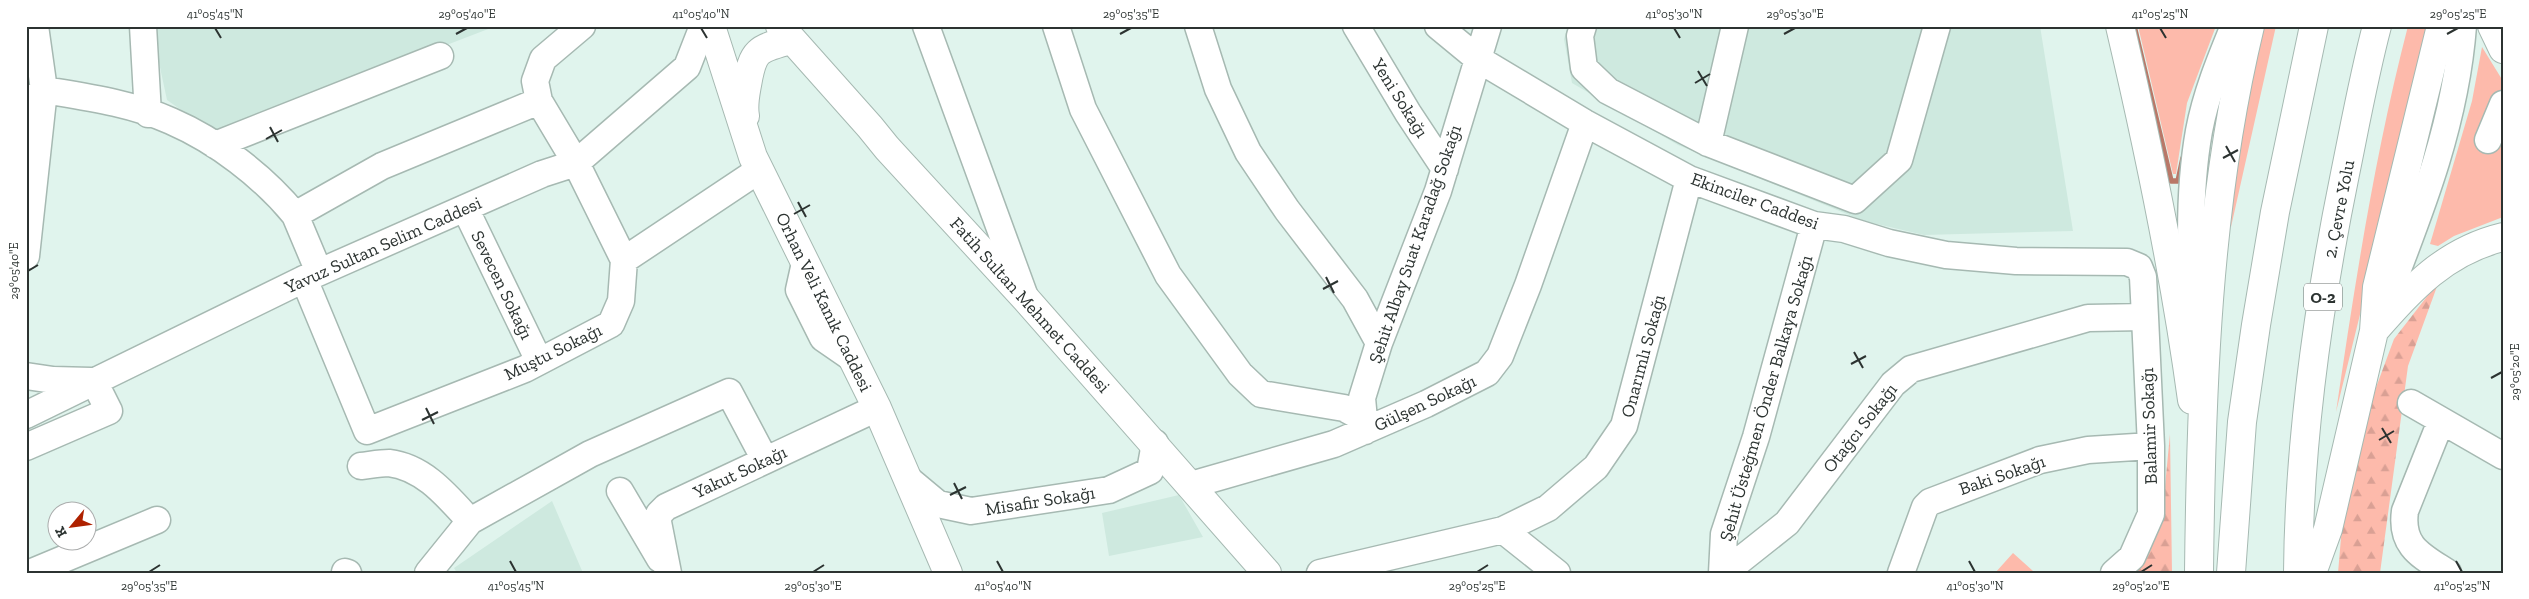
<svg xmlns="http://www.w3.org/2000/svg" width="2529" height="599" font-family="'Zilla Slab',serif">
<defs>
<pattern id="forest-firs" width="22" height="20" patternUnits="userSpaceOnUse" patternTransform="scale(1.25)"><rect width="22" height="20" fill="#fdbaab"/><path d="M5 1l3.5 6h-7zM16 11l3.5 6h-7z" fill="#d9a094"/></pattern>
</defs>
<rect width="100%" height="100%" fill="#e0f4ed"/>
<!-- built -->
<path fill="#cee9df" d="M156,26H496L215,134L167,100L155,44Z
M1568,26H2040L2073,231L1924,235L1864,221L1678,145L1572,83L1564,39Z
M1179,495L1203,537L1109,556L1102,513Z
M552,501L583,573H457L454,568Z"/>
<!-- green -->
<path fill="#fdbaab" d="M2138,26H2216L2187,103L2176,174H2173Z
M2260,26H2276L2231,227L2233,158Z
M2408,26H2431L2336,412C2355,283 2375,153 2408,26Z
M2482,47L2503,81V217L2454,236L2438,246L2430,244L2472,101Z
M2013,553L2033,571L2031,573H1995Z"/>
<!-- forest -->
<path fill="url(#forest-firs)" d="M2439,281L2408,366L2380,573H2338L2342,526L2368,409L2394,339Z
M2170,434L2172,573H2126L2162,518Z"/>
<g fill="none" stroke-linecap="round" stroke-linejoin="round">
<!-- stream -->
<path stroke="#b97868" stroke-width="5.5" d="M2134,26L2171,181H2178L2183,158"/>
<!-- minor casing -->
<g stroke="#a6b9b2" stroke-width="29">
<path id="minor" d="M143,26L148,114
M582,26L543,59L535,81L539,101L576,163L624,260
M926,26L1025,297
M1056,26L1083,109L1168,275L1240,374L1261,394L1344,408L1357,415L1365,431
M1198,26L1218,89L1248,152L1287,210L1355,299L1379,343
M1356,26L1408,113L1445,169
M1438,26L1478,59L1585,123L1689,179L1814,225L1844,229L1889,243L1946,255L2016,261L2127,262L2139,267L2143,277L2145,317L2151,446V514L2132,557L2114,573
M1583,26L1580,36L1584,68L1608,91L1708,143L1855,200L1899,160L1937,26
M26,103L44,90C86,97 131,103 171,121C217,141 263,176 295,215L382,166L539,101
M2488,140L2503,104
M1708,143L1735,26
M215,145L440,56
M465,208L539,361
M295,215L319,272
M26,256L44,90L35,26
M805,263L799,290L823,338L852,358
M304,279L367,431L525,369L611,324L621,301L624,260L759,170
M2379,318C2416,222 2455,131 2463,26
M2196,354C2192,280 2186,204 2199,131C2206,94 2220,60 2234,26
M26,376L53,380L91,381
M2411,403L2503,456
M26,415L304,279L542,174L576,163L687,67L703,26
M2441,421L2405,511C2400,547 2422,556 2448,573
M1365,431L1362,398L1379,343L1438,191L1488,26
M26,447L109,411L94,381
M361,466C370,465 380,463 389,463C424,467 448,497 470,521
M908,479L938,504L971,511L1109,490L1150,471L1155,443
M1191,485L1334,444L1426,404L1487,373L1500,356L1528,285L1585,123
M620,491L660,559
M1503,530L1557,573
M345,572L348,573
M30,573L157,520
M428,573L470,521L590,454L729,392L765,460
M668,573L658,522L659,514L666,507L877,408
M1320,573L1503,530L1548,508L1596,467L1624,426L1689,179
M1722,573L1724,534L1756,437L1814,225
M1724,573L1787,523L1893,384L1911,369L2088,318L2145,317
M1901,573L1925,507L1930,502L2040,460L2088,450L2151,446"/>
</g>
<!-- major casing -->
<g stroke="#a6b9b2" stroke-width="30">
<path id="major" d="M711,26L753,157L877,408L948,573
M780,26L870,127L887,148L1025,298L1267,573
M745,116C743,105 745,96 747,85C753,50 757,49 791,40"/>
</g>
<!-- highway casing -->
<g stroke="#a6b9b2" stroke-width="30">
<path id="highway" d="M2120,26C2149,150 2175,274 2192,400
M2492,26L2503,49
M2374,331C2412,288 2445,251 2503,237
M2199,573C2201,391 2207,204 2250,26
M2231,573L2242,422L2256,325L2275,212L2314,26
M2298,573C2299,439 2318,306 2345,174C2355,125 2364,75 2377,26
M2312,573L2328,529L2374,331L2377,287L2441,26"/>
</g>
<!-- minor -->
<use href="#minor" stroke="#fff" stroke-width="26"/>
<!-- major -->
<use href="#major" stroke="#fff" stroke-width="28"/>
<!-- highway -->
<use href="#highway" stroke="#fff" stroke-width="28"/>
</g>
<!-- ticks -->
<path fill="none" stroke="#2c3331" stroke-width="2" d="M215,28L221,38M701,28L707,38M1674,28L1680,38M2160,28L2166,38M456,34L467,28M1120,34L1131,28M1784,34L1795,28M2447,34L2458,28M1698,71L1707,86M1695,83L1710,74M270,127L278,142M266,139L282,130M2226,146L2235,162M2223,158L2238,150M798,202L806,217M794,214L810,205M28,271L38,265M1326,277L1334,293M1323,289L1338,281M1854,352L1863,368M1851,364L1866,356M2491,378L2502,372M426,408L434,424M422,420L438,412M2382,428L2391,443M2379,440L2394,431M954,483L962,499M950,495L966,487M510,561L516,572M997,561L1003,572M1969,561L1975,572M2456,561L2462,572M149,572L160,565M813,572L824,565M1477,572L1488,565M2141,572L2152,565"/>
<g text-anchor="middle" stroke-width="4" stroke-linejoin="round" paint-order="stroke">
<!-- shield labels -->
<rect fill="#fff" stroke="#6b706f" stroke-width="1" x="2304" y="283.5" width="38" height="27" rx="4"/>
<g font-size="16" font-weight="bold" fill="#2c3331">
<text x="2323" y="303">O-2</text>
</g>
<!-- street labels -->
<g font-size="18" fill="#2c3331" stroke="#fff">
<text transform="translate(1400 98) rotate(58)" y="6">Yeni Sokağı</text>
<text transform="translate(1755 201) rotate(20)" y="6">Ekinciler Caddesi</text>
<text transform="translate(2339 209) rotate(-79)" y="6">2. Çevre Yolu</text>
<text transform="translate(1415 244) rotate(-71)" y="6">Şehit Albay Suat Karadağ Sokağı</text>
<text transform="translate(383 245) rotate(-24)" y="6">Yavuz Sultan Selim Caddesi</text>
<text transform="translate(502 285) rotate(64)" y="6">Sevecen Sokağı</text>
<text transform="translate(824 302) rotate(64)" y="6">Orhan Veli Kanık Caddesi</text>
<text transform="translate(1030 305) rotate(48)" y="6">Fatih Sultan Mehmet Caddesi</text>
<text transform="translate(553 352) rotate(-26)" y="6">Muştu Sokağı</text>
<text transform="translate(1643 356) rotate(-75)" y="6">Onarımlı Sokağı</text>
<text transform="translate(1766 398) rotate(-74)" y="6">Şehit Üsteğmen Önder Balkaya Sokağı</text>
<text transform="translate(1425 403) rotate(-25)" y="6">Gülşen Sokağı</text>
<text transform="translate(2149 426) rotate(-92)" y="6">Balamir Sokağı</text>
<text transform="translate(1860 428) rotate(-52)" y="6">Otağcı Sokağı</text>
<text transform="translate(740 472) rotate(-25)" y="6">Yakut Sokağı</text>
<text transform="translate(2002 475) rotate(-19)" y="6">Baki Sokağı</text>
<text transform="translate(1040 501) rotate(-9)" y="6">Misafir Sokağı</text>
</g>
</g>
<!-- border -->
<rect width="2529" height="599" fill="none" stroke="#ffffff" stroke-width="55"/>
<!-- north arrow -->
<g transform="translate(72 526) rotate(241)"><circle r="24" fill="#ffffff" stroke="#abadad"/>
<path d="M0-4L9 19L0 12L-9 19Z" fill="#ae2100"/>
<text y="-8" font-size="14" font-weight="bold" text-anchor="middle" fill="#2c3331">K</text>
</g>
<rect x="28" y="28" width="2474" height="544" fill="none" stroke="#2c3331" stroke-width="2"/>
<g font-size="12" text-anchor="middle" fill="#2c3331">
<text x="215" y="18">41°05'45"N</text>
<text x="467" y="18">29°05'40"E</text>
<text x="701" y="18">41°05'40"N</text>
<text x="1131" y="18">29°05'35"E</text>
<text x="1674" y="18">41°05'30"N</text>
<text x="1795" y="18">29°05'30"E</text>
<text x="2160" y="18">41°05'25"N</text>
<text x="2458" y="18">29°05'25"E</text>
<text transform="translate(14 271) rotate(-90)" y="4">29°05'40"E</text>
<text transform="translate(2515 372) rotate(-90)" y="4">29°05'20"E</text>
<text x="149" y="590">29°05'35"E</text>
<text x="516" y="590">41°05'45"N</text>
<text x="813" y="590">29°05'30"E</text>
<text x="1003" y="590">41°05'40"N</text>
<text x="1477" y="590">29°05'25"E</text>
<text x="1975" y="590">41°05'30"N</text>
<text x="2141" y="590">29°05'20"E</text>
<text x="2462" y="590">41°05'25"N</text>
</g>
</svg>
